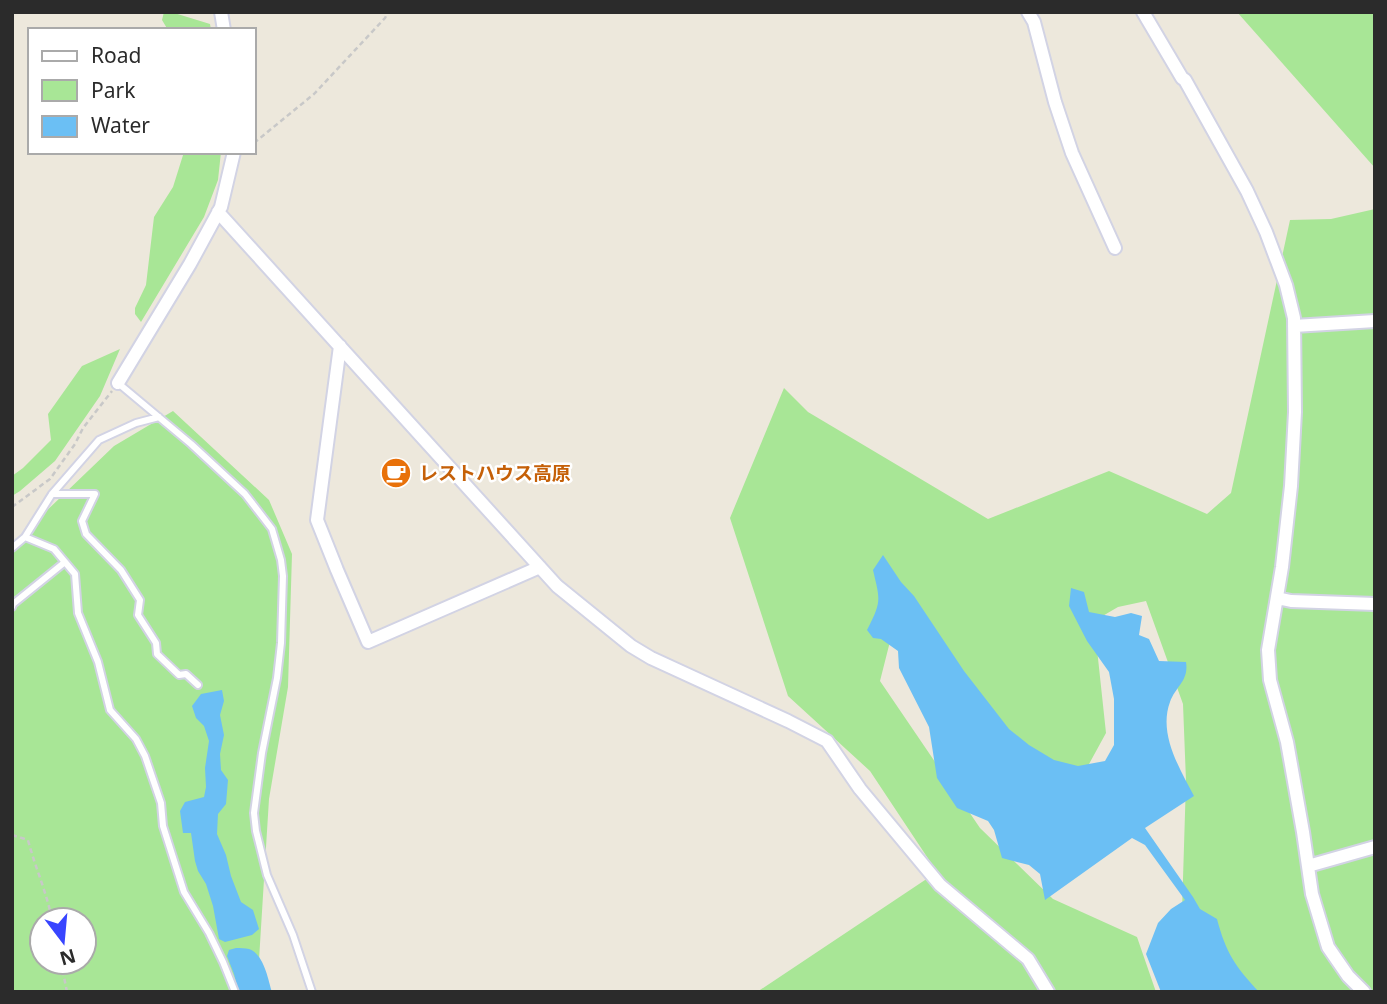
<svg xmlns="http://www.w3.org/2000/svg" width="1387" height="1004" font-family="'Noto Sans','Noto Sans JP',sans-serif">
<rect width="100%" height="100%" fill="#ede8dc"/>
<!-- green -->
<path fill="#a8e696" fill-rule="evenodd" d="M164,12H171L210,24L211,30H168L162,20Z
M1237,12H1375V168Z
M184,152H221L218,180L204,217L141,322L135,314V308L146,285L154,217L173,187Z
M1375,209V992H1245L1182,911L1186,781L1183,704L1146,601L1118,607L1094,621L1106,733L1083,775L1001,753L900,602L880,681L980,828L1053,899L1137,937L1156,992H757L937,872L870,771L788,696L730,518L784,388L808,412L988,519L1109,471L1207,514L1231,493L1290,220L1331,219Z
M120,349L100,396L55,461L20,491L12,496V476L23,468L51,440L48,414L82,366Z
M173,411L269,500L292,554L288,687L269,799L257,992H12V544L114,446ZM42,920H84V962H42Z"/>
<!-- water -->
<path fill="#6bbff4" d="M883,555L901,582L914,596L964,671L1009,729L1029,745L1054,760L1078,766L1105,761L1114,745V699L1109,672L1087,641L1069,606L1071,588L1084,592L1089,612L1115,617L1131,613L1142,616L1139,635L1149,639L1159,661L1186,662C1189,681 1176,686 1170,702C1158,734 1180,769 1194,796L1145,828L1193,897L1200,909L1217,919C1226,953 1235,966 1259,992H1161L1146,954L1158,923L1171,909L1185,900L1145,845L1132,838L1045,900L1040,874L1029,865L1002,858L994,830L988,821L957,808L937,778L929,727L899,668L898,651L881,639L873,638L867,630C882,601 880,600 873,570Z
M222,690L224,701L220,715L224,735L220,754L221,770L228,780L226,804L218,814L217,834L226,855L231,876L241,902L253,910L259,929L252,935L225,942L219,939L213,906L206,884L198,871L195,861L191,833H183L180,811L185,802L204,797L206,787L205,768L209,741L204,726L196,718L192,706L201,694Z
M236,948C241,948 245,948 249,949C264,954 268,979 272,992H239L238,990L234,974L227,956L229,950Z"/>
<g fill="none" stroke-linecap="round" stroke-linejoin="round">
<!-- lane casing -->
<g stroke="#d2d3e4" stroke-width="10">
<path id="lane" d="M118,383L191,444L245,494L272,529L281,560L283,576L281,643L277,678L262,753L254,813L256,831L267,875L293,935L312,992
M52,494H95L82,521L86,534L121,570L140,600L138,615L156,643L157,654L179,675L186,674L198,685
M25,537L54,549L75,574L78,613L98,662L110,710L136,739L145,756L161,803L163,826L184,892L209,933L223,962L235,992
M12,548L25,537L52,494L99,440L136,423L159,417
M12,607L13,604L65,562"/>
</g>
<!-- street casing -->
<g stroke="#d2d3e4" stroke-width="16">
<path id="street" d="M221,12L224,30
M1028,12L1034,22L1055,102L1072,153L1115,248
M1143,12L1182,78L1185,80L1247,191L1266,232L1286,285L1294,318L1295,412L1291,486L1282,567L1268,650L1270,680L1287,742L1303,832L1312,894L1328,947L1348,976L1364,992
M218,212L557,586L631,646L651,658L788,721L827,741L860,789L940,885L1028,959L1048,992
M1294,326L1375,321
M340,346L317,520L337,570L368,642L540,567
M118,383L190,264L221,207L234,152
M1277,598L1291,601L1375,604
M1308,866L1375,847"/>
</g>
<!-- path -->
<path stroke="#c8c8c8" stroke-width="2.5" stroke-dasharray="5 3.5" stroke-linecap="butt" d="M254,143L314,94L385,18L388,12
M12,507L50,479L75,444L83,428L112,391
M12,835L28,840C35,867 47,893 52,920
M61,962L67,992"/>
<!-- lane -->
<use href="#lane" stroke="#fff" stroke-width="6"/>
<!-- street -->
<use href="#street" stroke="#fff" stroke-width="12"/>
</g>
<!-- icons -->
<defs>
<g id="cafe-disc" transform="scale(1.575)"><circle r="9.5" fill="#e8710a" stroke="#fff"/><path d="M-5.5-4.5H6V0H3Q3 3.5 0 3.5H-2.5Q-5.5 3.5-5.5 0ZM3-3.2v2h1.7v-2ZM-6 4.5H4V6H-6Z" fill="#fff"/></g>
</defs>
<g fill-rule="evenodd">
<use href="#cafe-disc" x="396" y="473"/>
</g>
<g text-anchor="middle" stroke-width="5" stroke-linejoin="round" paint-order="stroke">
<!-- food labels -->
<g font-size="19" font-weight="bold" fill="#c56008" stroke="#fff" text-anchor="start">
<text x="419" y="480">レストハウス高原</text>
</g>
</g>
<!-- border -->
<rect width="1387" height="1004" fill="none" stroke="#2b2b2b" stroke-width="28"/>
<!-- legend -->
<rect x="28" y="28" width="228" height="126" fill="#ffffff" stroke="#aaaaaa" stroke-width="2"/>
<rect x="42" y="51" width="35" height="10" fill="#ffffff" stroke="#aaaaaa" stroke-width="2"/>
<text x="91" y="63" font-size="21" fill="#2b2b2b">Road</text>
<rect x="42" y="80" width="35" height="21" fill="#a8e696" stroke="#aaaaaa" stroke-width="2"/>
<text x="91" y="98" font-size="21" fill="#2b2b2b">Park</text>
<rect x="42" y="116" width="35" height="21" fill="#6bbff4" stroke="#aaaaaa" stroke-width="2"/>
<text x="91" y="133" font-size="21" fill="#2b2b2b">Water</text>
<!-- north arrow -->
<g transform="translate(63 941) rotate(164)"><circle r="33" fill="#ffffff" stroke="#aaaaaa" stroke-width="2"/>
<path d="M0-5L12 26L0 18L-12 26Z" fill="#3845ff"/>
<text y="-10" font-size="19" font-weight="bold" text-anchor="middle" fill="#2b2b2b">N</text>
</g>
</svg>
